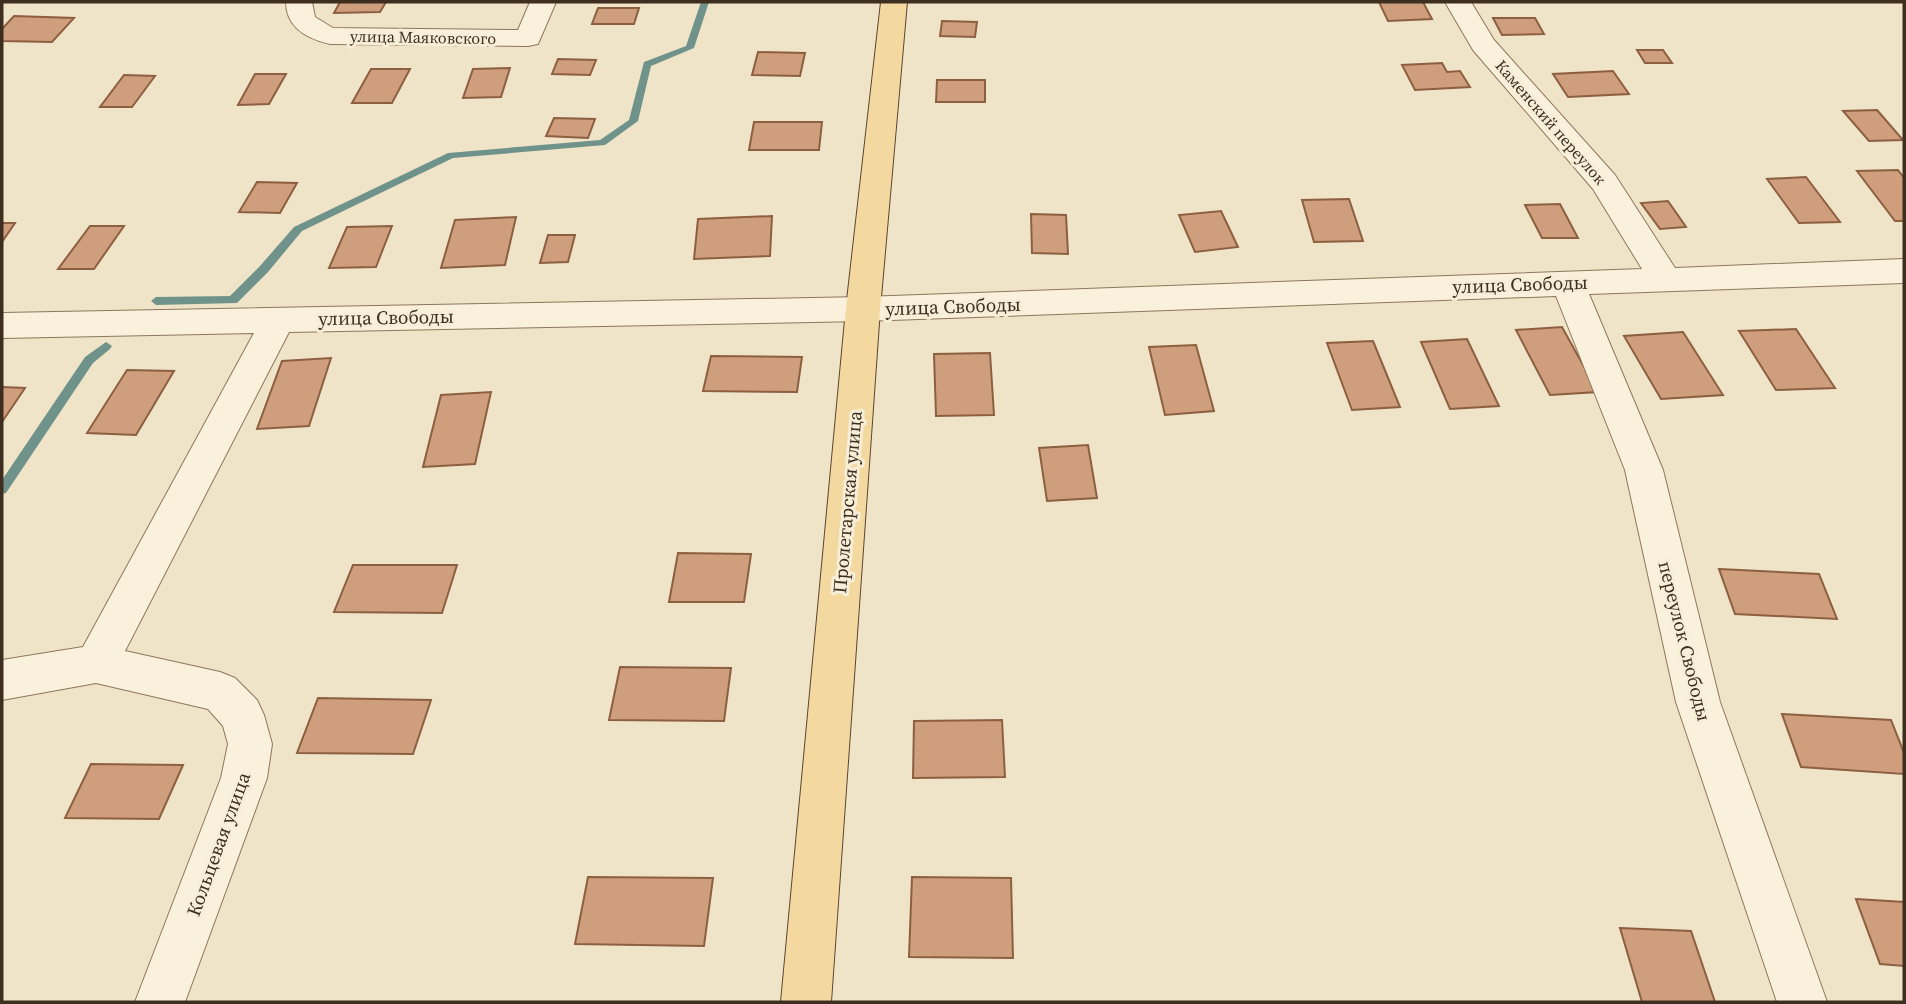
<svg xmlns="http://www.w3.org/2000/svg" width="1906" height="1004" font-family="'Source Serif 4',serif">
<rect width="100%" height="100%" fill="#f0e4c8"/>
<g fill="none" stroke-linecap="round" stroke-linejoin="round">
<!-- stream -->
<path fill="#6f938a" fill-rule="evenodd" d="M701,2H709L694,48L651,66L638,121L605,145L453,158L302,231L268,272L237,303L156,305L151,301L156,297L230,296L260,266L294,227L448,153L600,140L629,120L644,62L686,46Z
M106,342L112,346L110,349L93,363L6,493L2,494V480L85,357Z"/>
</g>
<!-- building -->
<path fill="#cf9f7d" stroke="#8d5f41" stroke-width="2" d="M340,2H386L380,12L334,13Z
M1379,2H1423L1432,19L1388,21Z
M598,8H639L634,24H592Z
M14,16L74,18L52,42L2,41V29Z
M1493,18H1535L1544,34L1502,35Z
M942,21L977,22L975,37L940,36Z
M1637,50H1663L1672,63H1645Z
M758,52L805,53L800,76L752,75Z
M558,59L596,60L590,75L552,74Z
M1442,63L1447,72L1460,71L1470,87L1415,90L1402,65Z
M510,68L501,97L463,98L473,69Z
M371,69H410L392,103H352Z
M1613,71L1629,94L1568,97L1553,74Z
M255,74H286L269,104L238,105Z
M124,75L155,76L132,107H100Z
M937,80H985V102H936Z
M1877,110L1903,140L1869,141L1843,111Z
M554,118L595,119L588,138L546,136Z
M754,122H822L819,150H749Z
M1898,170L1904,178V221H1895L1857,171Z
M1806,177L1840,222L1799,223L1767,179Z
M257,182L297,183L280,213L239,212Z
M1349,199L1363,241L1314,242L1302,200Z
M1668,201L1686,227L1660,229L1641,203Z
M1560,204L1578,238H1542L1525,205Z
M1221,211L1238,247L1195,252L1179,215Z
M1031,214L1066,215L1068,254L1032,253Z
M772,216L770,256L694,259L698,219Z
M516,217L505,265L441,268L455,220Z
M2,223H15L2,242Z
M90,226H124L94,269H58Z
M392,226L376,267L329,268L347,227Z
M548,235H575L568,262L540,263Z
M1562,327L1598,392L1550,395L1516,330Z
M1796,329L1835,388L1776,390L1739,331Z
M1683,332L1723,395L1661,399L1624,336Z
M1467,339L1499,406L1450,409L1421,342Z
M1373,341L1400,407L1352,410L1327,343Z
M1196,345L1214,411L1165,415L1149,347Z
M990,353L994,415L936,416L934,354Z
M711,356L802,357L797,392L703,391Z
M331,358L309,426L257,429L282,361Z
M127,370L174,371L136,435L87,433Z
M2,387L25,388L2,422Z
M491,392L475,464L423,467L441,395Z
M1088,445L1097,498L1047,501L1039,448Z
M678,553L751,554L744,602H669Z
M353,565H457L442,613L334,612Z
M1719,569L1819,574L1837,619L1735,614Z
M620,667L731,668L724,721L609,720Z
M318,698L431,700L413,754L297,753Z
M1782,714L1891,720L1904,753V774L1801,767Z
M1002,720L1005,777L913,778L914,721Z
M91,764L183,765L159,819L65,818Z
M588,877L713,878L704,946L575,944Z
M912,877L1011,878L1013,958L909,957Z
M1856,899L1904,902V966L1880,964Z
M1620,928L1691,931L1715,1002H1642Z"/>
<g fill="none" stroke-linecap="round" stroke-linejoin="round">
<!-- minor casing -->
<g stroke="#8d765c" stroke-width="2">
<path id="minor" d="M286,2H312L315,17L333,28L518,30L530,2H556L538,44L528,46L330,44C308,39 286,28 286,2Z
M1445,2H1471L1494,40L1615,175L1675,268L1904,259V283L1589,294L1663,470L1720,702L1827,1002H1777L1676,702L1625,470L1556,296L863,321L289,332L125,651L220,672L235,678L257,700L264,715L272,744L267,778L185,1002H135L221,778L228,744L223,726L208,709L96,683L2,700V660L83,647L254,333L2,338V313L863,297L1642,269L1593,189L1473,50Z"/>
</g>
<!-- major casing -->
<g stroke="#5b4430" stroke-width="2">
<path id="major" d="M881,2H907L880,309L831,1002H781L846,309Z"/>
</g>
<!-- minor -->
<use href="#minor" fill="#faf1dc" fill-rule="evenodd"/>
<!-- major -->
<use href="#major" fill="#f3d9a0" fill-rule="evenodd"/>
</g>
<g text-anchor="middle" stroke-width="6" stroke-linejoin="round" paint-order="stroke">
<!-- far-street labels -->
<g font-size="16" fill="#3d2e20" stroke="#f7eed8">
<text transform="translate(423 37) rotate(1)" y="6">улица Маяковского</text>
<text transform="translate(1551 122) rotate(49)" y="6">Каменский переулок</text>
</g>
<!-- street labels -->
<g font-size="19" fill="#3d2e20" stroke="#f7eed8">
<text transform="translate(1520 284) rotate(-2)" y="7">улица Свободы</text>
<text transform="translate(953 306) rotate(-2)" y="7">улица Свободы</text>
<text transform="translate(386 317) rotate(-1)" y="7">улица Свободы</text>
<text transform="translate(847 502) rotate(-85)" y="7">Пролетарская улица</text>
<text transform="translate(1685 641) rotate(76)" y="7">переулок Свободы</text>
<text transform="translate(218 844) rotate(-70)" y="7">Кольцевая улица</text>
</g>
</g>
<!-- border -->
<rect width="1906" height="1004" fill="none" stroke="#3d2e20" stroke-width="7"/>
</svg>
